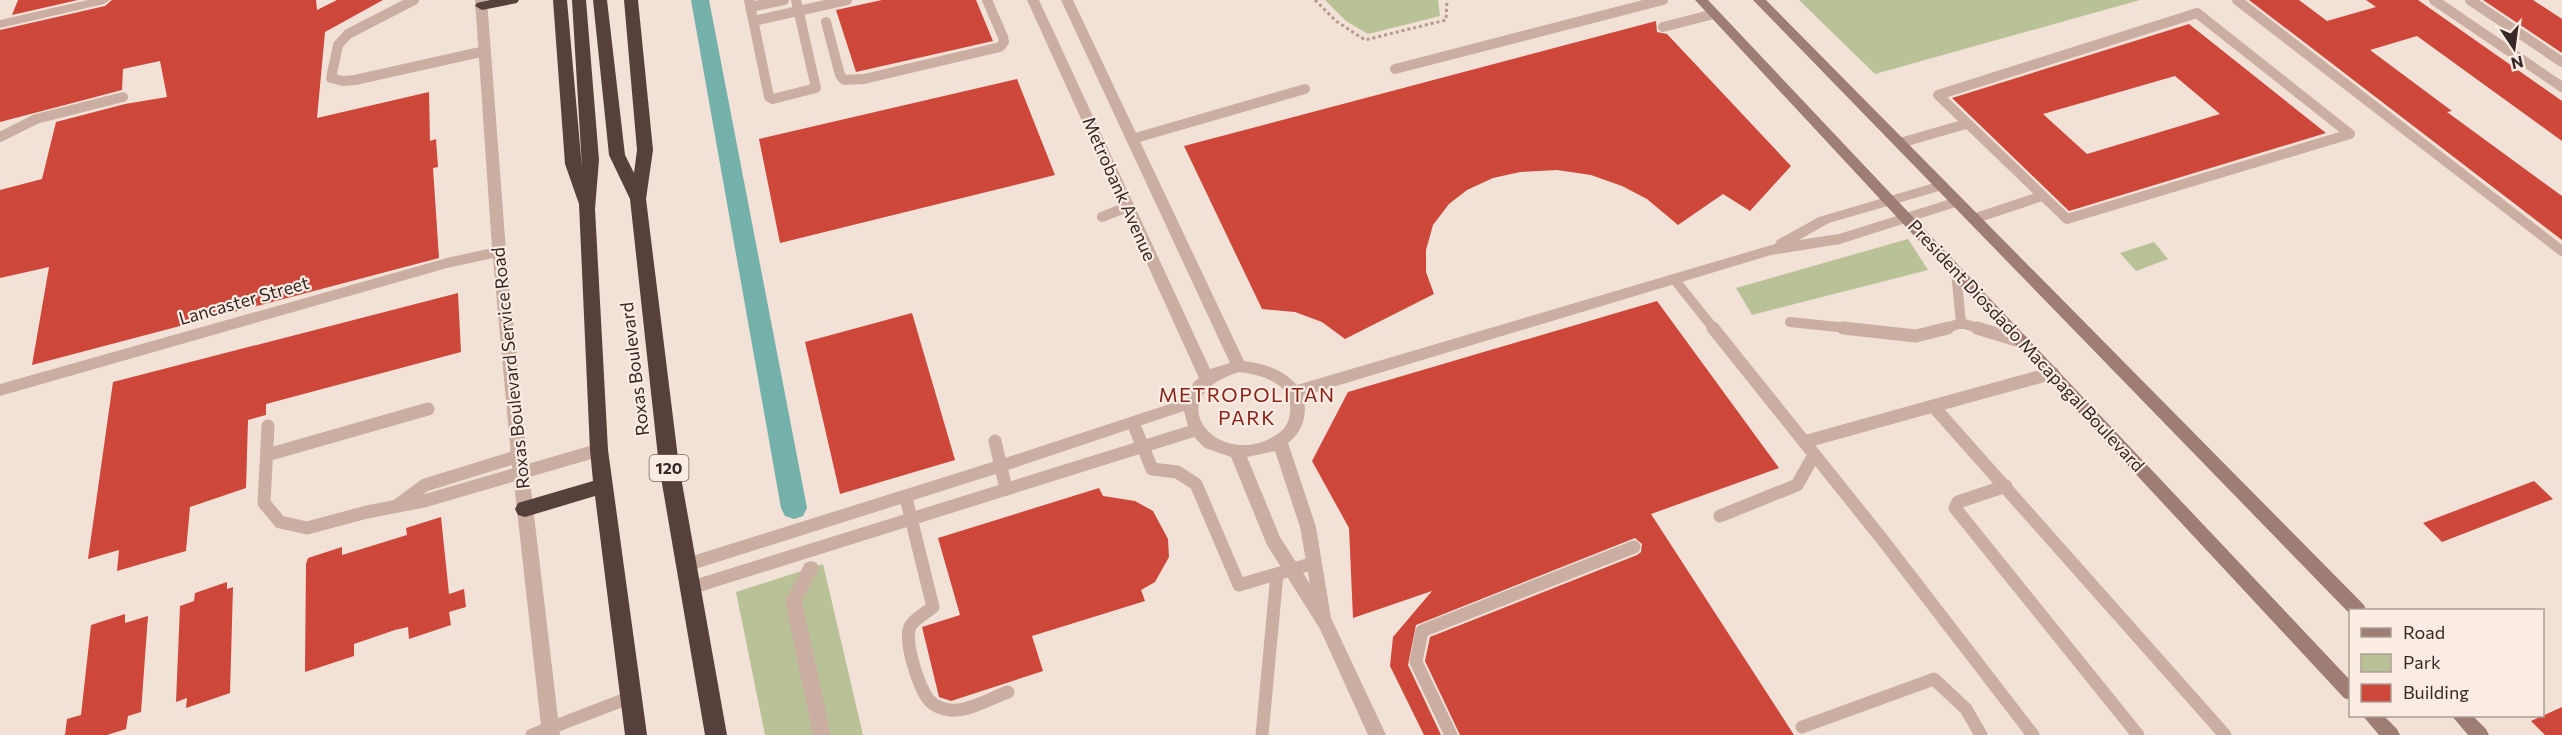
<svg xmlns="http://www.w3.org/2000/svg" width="2562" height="735" font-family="Commissioner,sans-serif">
<rect width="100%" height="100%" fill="#f2e1d6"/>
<!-- green -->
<path fill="#b9c296" d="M1325,0H1438L1440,16L1368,34L1346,21Z
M1799,0H2140L1875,74Z
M1908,239L1928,270L1752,315L1736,288Z
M2154,242L2168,259L2136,271L2120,253Z
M823,564L863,735H765L736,592Z"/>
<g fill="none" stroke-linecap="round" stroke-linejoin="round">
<!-- canal -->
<path fill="#74b1aa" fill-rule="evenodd" d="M691,0H709L807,508L803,516L794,519L785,516L781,508Z"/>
</g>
<!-- building -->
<path fill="#cd473a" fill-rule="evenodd" d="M18,0H78L12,15Z
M112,0H316L317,10L337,0H383L325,32L317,118L429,92L430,141L436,139L438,167L433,168L439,258L32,365L49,267L0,278V190L42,179L56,122L125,104L167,97L160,61L123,69L122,90L0,122V30L105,6Z
M882,0H976L993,41L856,72L836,10Z
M2249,0H2299L2327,21L2376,7L2366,0H2418L2562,101V141L2417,36L2370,50L2452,111L2447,112L2562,196V240Z
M2483,0H2533L2562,19V53Z
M1656,21L1657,32L1667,34L1791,166L1750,211L1723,194L1678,225L1647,199L1622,186L1591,175L1557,170L1520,172L1493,178L1467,190L1449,204L1433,225L1426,250V272L1434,294L1345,339L1322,322L1295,312L1262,309L1184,146Z
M2189,24L2326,133L2069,211L1952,98ZM2175,76L2220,114L2087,154L2043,114Z
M1017,79L1055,175L780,243L759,139Z
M458,293L461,352L266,404V415L248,420L246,488L190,507L186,551L117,571L119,550L88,559L113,382Z
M1657,301L1779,468L1651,514L1794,735H1460L1425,661L1430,637L1637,555L1641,552L1642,544L1635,538L1416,625L1408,665L1441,735H1424L1390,666L1393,637L1432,591L1353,618L1349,528L1312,461L1348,392Z
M912,313L955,460L840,494L805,342Z
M2534,481L2553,499L2442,542L2423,523Z
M1099,488L1103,496L1135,501L1153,511L1168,539L1169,557L1155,582L1141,590L1145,601L1032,636L1043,671L951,701L939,697L922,627L960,615L938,538Z
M441,517L449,594L464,589L466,607L449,612L451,625L409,639L408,627L395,630L354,644V656L305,672L306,564L308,558L342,547V555L407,535L406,528Z
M227,582V589L233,587L230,693L186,708L187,698L176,702L180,606L194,601L195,593Z
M125,614V623L148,616L141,712L128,716L126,729L107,735H65L67,719L81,715L91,625Z
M2562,707V735H2545L2531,721Z"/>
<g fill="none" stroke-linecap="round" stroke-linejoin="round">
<!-- path -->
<path stroke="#b6988c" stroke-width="3" stroke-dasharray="3 3" stroke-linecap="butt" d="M1315,0L1336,21L1365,40L1446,20L1447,0"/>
<!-- lane-far1 -->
<path stroke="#caaea2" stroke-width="10" d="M414,0L348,34L338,45L331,78L343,81L355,80L485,51
M749,0L769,97L773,99L816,88L796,0
M2237,0L2562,251
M2434,0L2562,87
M2470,0L2562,62
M750,7L784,0
M2197,13L2350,134L2067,219L1938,95Z
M754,21L847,0
M826,22L840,75L844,80L864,79L1000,47L1004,42L1003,37L987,0
M1663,27L1714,14
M1395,69L1663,0
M0,137L36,119L123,97
M1132,139L1305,89
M1900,143L1966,124
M1102,217L1127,207
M1973,219L2042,196
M1956,272L1961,323
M1674,279L1714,329
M1790,322L1857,329
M1944,329L1961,323L1982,329"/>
<!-- lane -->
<path stroke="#caaea2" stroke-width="13" d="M1713,328L1882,539L2033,735
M1843,328L1916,336L1948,328
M1977,328L2023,342
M2053,373L1933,406L2225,735
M1133,423L1152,469L1177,472L1196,484L1239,585L1314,563
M268,426L264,503L280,522L307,528L367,512L424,501L599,450
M995,441L1006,489
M1804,442L1933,406
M267,455L428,409
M2006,486L1958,502L1955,508L2138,735
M906,498L933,607C927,612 916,618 911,625C902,637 919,689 929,700C934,706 942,709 950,710C968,712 991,698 1008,692
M398,505L425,485L519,456
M1720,516L1797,485L1814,455
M1802,727L1934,679L1966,709L1981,735
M532,735L631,697
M1262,735L1277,574
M1451,735L1416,662L1422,631L1634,547"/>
<!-- street -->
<path fill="#caaea2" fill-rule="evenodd" d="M88,0H110L104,4L0,28V20Z
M475,0H487L506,251L527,456L560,735H542L511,456L493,258L447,268L0,396V384L447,258L492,248Z
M1027,0H1039L1210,369L1230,363L1061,0H1073L1244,361C1266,364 1282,369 1297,385L1775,244L1777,240L1819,217L1941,181L1948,186L1946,189L1829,223L1799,240L1839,234L1957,197L1964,202L1962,205L1840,244L1771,255L1303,396C1308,413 1303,432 1288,443L1316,527L1331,618L1386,735H1368L1320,629L1267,545L1231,457L1205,448L1194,437L690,595L684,593L682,588L684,583L690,581L1188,426L1184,411L1002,472L686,572L680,570L678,565L680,560L686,558L1002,459L1185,399L1194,382L1199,378ZM1239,372C1262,375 1294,383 1290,413C1289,421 1286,428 1279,433C1222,474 1153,399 1239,372ZM1275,451L1300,527L1310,584L1280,537L1247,457Z
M811,561L817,563L819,568L802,601L831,735H813L785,601L805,563Z"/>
<!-- secondary -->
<path fill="#9e7d74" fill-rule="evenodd" d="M1695,0H1708L2350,680V700L2344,698Z
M1753,0H1766L2364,605L2366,610H2350V614Z
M2363,716H2384L2397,729L2400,735H2379Z
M2452,716H2473L2486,729L2489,735H2468Z"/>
<!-- highway -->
<path fill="#56403b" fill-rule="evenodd" d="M490,0H519L517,3L482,10L475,6L477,3Z
M553,0H567L582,168L572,0H586L599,160L595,209L608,450L647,735H625L595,496L525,517L518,515L515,509L518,503L593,481L590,450L579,204L565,164Z
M593,0H607L625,155L634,173L637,150L624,0H638L653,150L646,199L679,466L727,735H705L659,466L630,199L609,155Z"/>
</g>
<g text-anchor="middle" stroke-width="4.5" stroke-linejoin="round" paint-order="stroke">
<!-- shield labels -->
<rect fill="#faece3" stroke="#70635e" stroke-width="1.5" x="649.5" y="455" width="39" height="26" rx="4.5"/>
<g font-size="16" font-weight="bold" fill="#352825">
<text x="669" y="474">120</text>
</g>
<!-- street labels -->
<g font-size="18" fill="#352825" stroke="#faece3">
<text transform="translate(1119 189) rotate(66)" y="6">Metrobank Avenue</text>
<text transform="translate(244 301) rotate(-16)" y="6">Lancaster Street</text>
<text transform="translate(2026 346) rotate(47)" y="6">President Diosdado Macapagal Boulevard</text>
<text transform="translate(511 368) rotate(-96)" y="6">Roxas Boulevard Service Road</text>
<text transform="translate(635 369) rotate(-97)" y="6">Roxas Boulevard</text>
</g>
<!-- neighbourhood labels -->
<g font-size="20" letter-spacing="1.5" fill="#88231a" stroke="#faece3">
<text x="1247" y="402">METROPOLITAN<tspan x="1247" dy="23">PARK</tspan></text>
</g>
</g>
<!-- legend -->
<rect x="2349" y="609" width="195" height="108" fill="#faece3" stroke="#ab9e97" stroke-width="1.5"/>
<rect x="2361" y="628" width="30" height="9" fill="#9e7d74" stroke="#ab9e97" stroke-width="1.5"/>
<text x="2403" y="639" font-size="18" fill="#352825">Road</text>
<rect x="2361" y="654" width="30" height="18" fill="#b9c296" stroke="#ab9e97" stroke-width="1.5"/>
<text x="2403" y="669" font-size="18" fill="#352825">Park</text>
<rect x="2361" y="684" width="30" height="18" fill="#cd473a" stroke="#ab9e97" stroke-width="1.5"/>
<text x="2403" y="699" font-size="18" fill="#352825">Building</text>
<!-- north arrow -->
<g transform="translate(2514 48) rotate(167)" stroke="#faece3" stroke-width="4.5" paint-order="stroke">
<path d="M0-4.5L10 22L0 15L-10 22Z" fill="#352825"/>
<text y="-9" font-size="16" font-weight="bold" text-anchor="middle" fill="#352825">N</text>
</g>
</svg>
